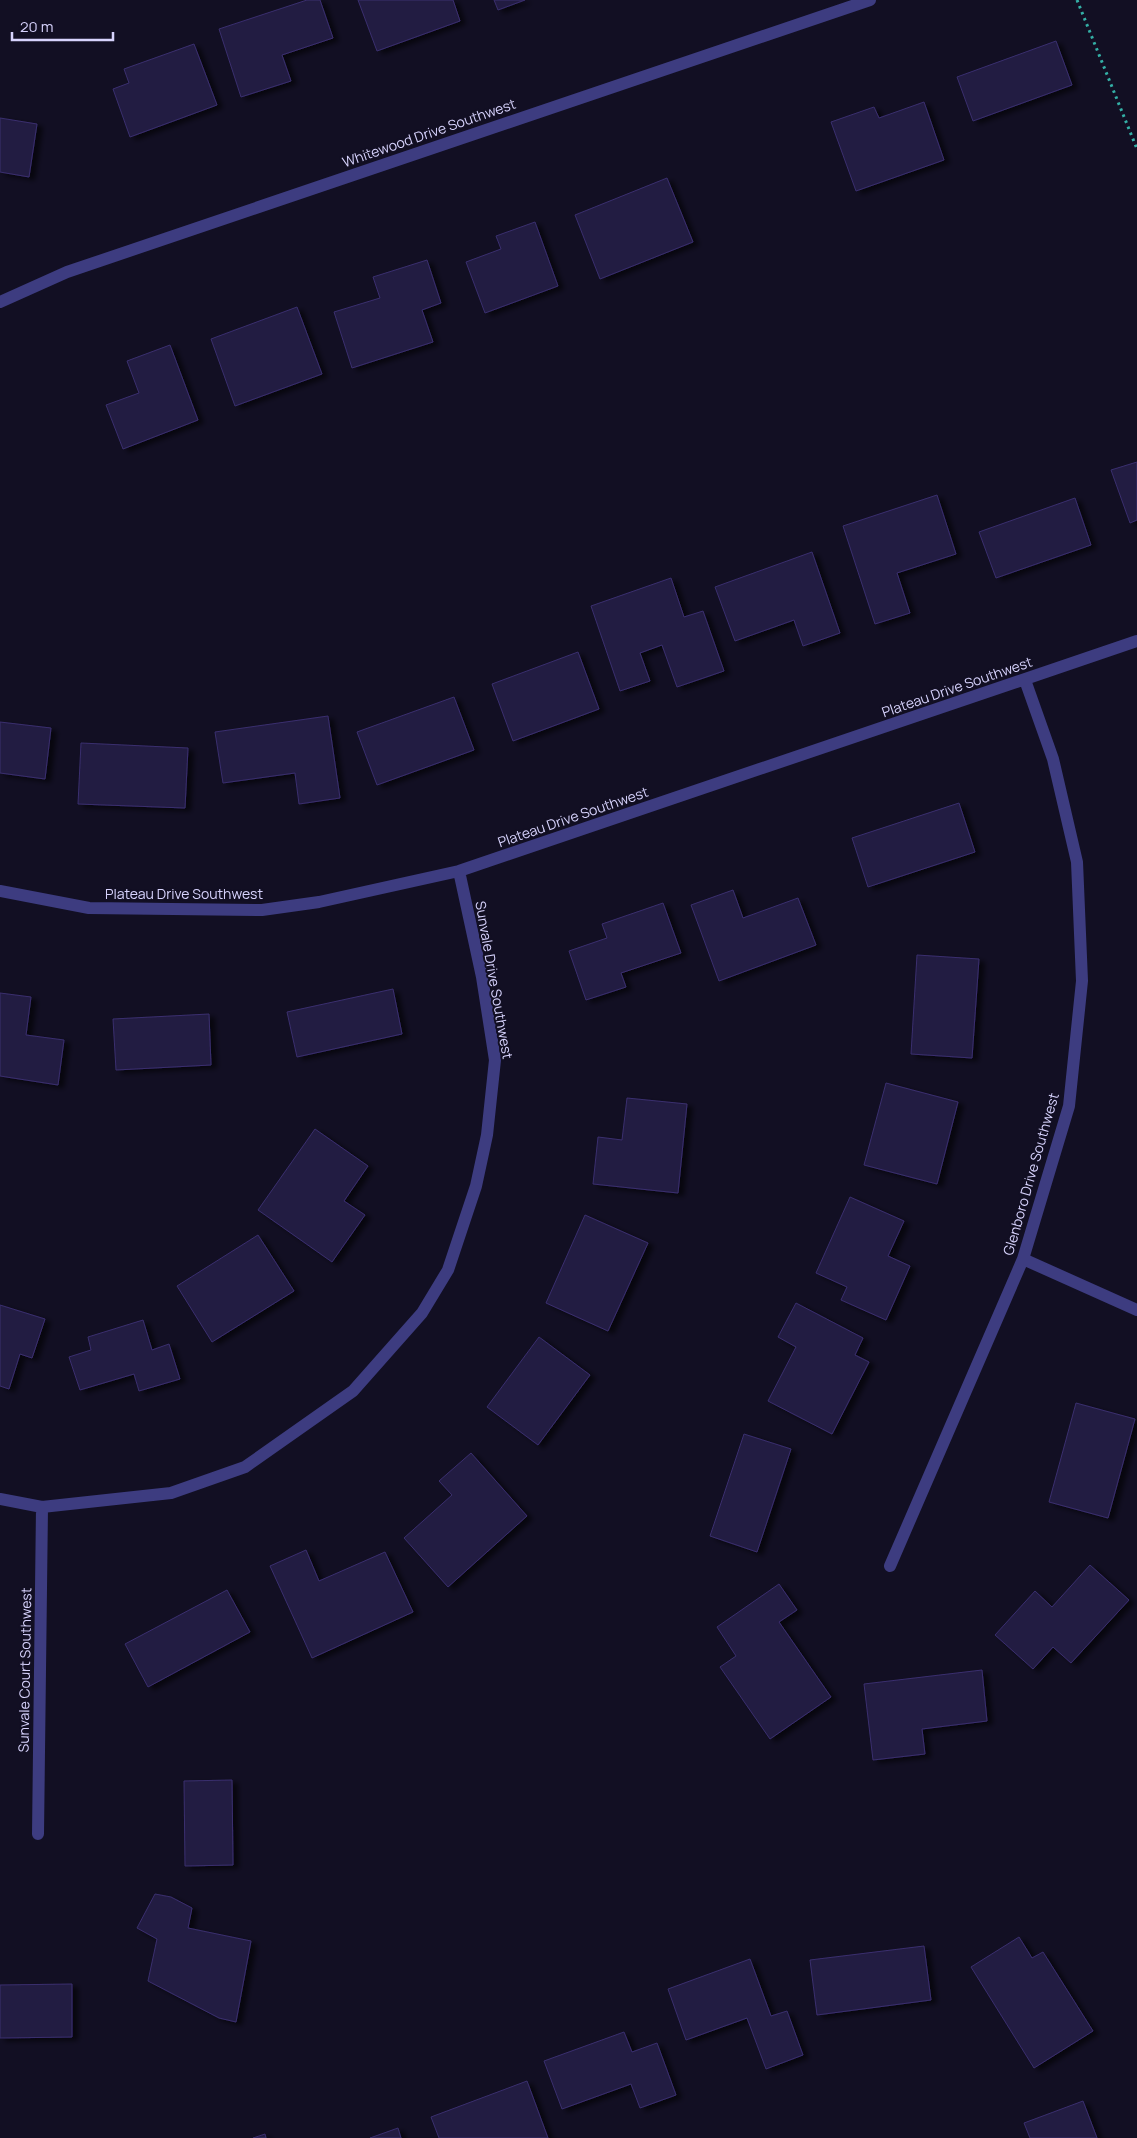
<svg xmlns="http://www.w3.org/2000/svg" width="1137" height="2138" font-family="Manrope,sans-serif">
<defs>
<filter id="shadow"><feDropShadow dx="5.5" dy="3" stdDeviation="2.5" flood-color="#0009"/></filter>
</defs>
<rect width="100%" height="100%" fill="#120f23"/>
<!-- building -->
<path fill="#231c43" stroke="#3a2f6e" filter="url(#shadow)" d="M307,0H320L333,38L282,55L291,81L241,97L219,29Z
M358,0H453L460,21L377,51Z
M494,0H525L498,10Z
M1056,41L1072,85L973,121L957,77Z
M194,44L217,105L130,137L113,89L129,83L124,69Z
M924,102L944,160L856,191L831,122L874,107L879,118Z
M0,118L37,124L29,177L0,172Z
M667,178L693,242L600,279L575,215Z
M535,222L558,286L485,313L466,262L501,249L496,236Z
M427,260L441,303L422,310L433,342L352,368L334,312L380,298L373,277Z
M297,307L322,374L235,406L211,339Z
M170,345L198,420L123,449L106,405L139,393L127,361Z
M1137,462V520L1130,523L1111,470Z
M937,495L956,554L897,573L910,613L875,624L843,526Z
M1075,498L1091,545L996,578L979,532Z
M812,552L840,633L803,646L794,620L735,641L715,587Z
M671,578L684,617L703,611L724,671L677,687L662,645L640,653L650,681L620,691L591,606Z
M578,652L599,709L513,741L492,684Z
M454,697L474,750L377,785L357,732Z
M328,716L340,798L299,804L295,773L223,783L215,732Z
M0,722L51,728L45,779L0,773Z
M81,743L188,748L185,808L78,804Z
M959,803L975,852L868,887L852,838Z
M733,890L743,918L798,898L816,945L719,981L691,905Z
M663,903L681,953L621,973L626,987L586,1000L569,951L607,938L602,924Z
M917,955L979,959L972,1058L911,1054Z
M393,989L402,1034L297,1057L287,1012Z
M0,993L31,997L26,1035L64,1040L58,1085L0,1076Z
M209,1014L211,1065L116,1070L113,1019Z
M886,1083L958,1102L937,1184L864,1165Z
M627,1098L687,1104L678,1193L593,1184L598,1137L622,1140Z
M315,1129L368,1166L344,1201L365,1215L332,1262L258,1210Z
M850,1197L904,1221L888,1256L910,1266L886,1320L841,1300L847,1287L816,1273Z
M585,1215L648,1243L608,1331L546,1303Z
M258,1235L294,1291L212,1342L177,1286Z
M796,1303L863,1338L855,1355L869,1362L832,1434L768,1401L796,1347L778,1337Z
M0,1305L45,1319L32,1358L20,1354L9,1389L0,1386Z
M143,1320L152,1350L169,1344L180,1379L139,1391L134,1374L80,1390L69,1357L91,1350L88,1337Z
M539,1337L590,1375L538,1445L487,1407Z
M1076,1403L1135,1419L1108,1518L1049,1502Z
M744,1434L791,1449L757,1552L710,1536Z
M471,1453L527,1516L448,1587L404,1538L452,1495L439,1481Z
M306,1550L319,1581L385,1552L413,1612L312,1658L270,1566Z
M1090,1565L1129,1600L1071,1663L1053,1647L1033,1669L995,1635L1035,1591L1052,1607Z
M779,1584L797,1610L779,1622L831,1697L770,1739L720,1667L736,1656L717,1627Z
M227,1590L250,1632L148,1687L125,1644Z
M982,1670L987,1721L922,1729L925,1754L873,1760L864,1684Z
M232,1780L233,1865L185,1866L184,1781Z
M155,1894L171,1897L192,1908L188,1928L251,1941L236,2022L219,2018L148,1981L157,1939L137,1928Z
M1019,1937L1032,1958L1043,1952L1093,2031L1034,2068L971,1967Z
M924,1946L931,2000L817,2015L810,1960Z
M750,1959L771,2016L787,2011L803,2055L766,2069L747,2018L686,2040L668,1989Z
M72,1984V2037L0,2038V1985Z
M624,2032L632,2052L657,2043L676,2095L640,2108L631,2084L562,2109L544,2061Z
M527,2081L548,2138H439L431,2117Z
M1083,2101L1097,2138H1030L1024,2123Z
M398,2128L401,2138H370Z
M265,2134L266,2138H253Z"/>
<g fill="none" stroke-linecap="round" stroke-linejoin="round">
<!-- path -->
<path stroke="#34b0a6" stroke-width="3" stroke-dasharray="2.5 4" stroke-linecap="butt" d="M1077,0L1137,149"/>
<!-- minor -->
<path stroke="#3d3c80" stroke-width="12" d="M0,302L67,272L870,0
M0,891L89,908L262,910L319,902L459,871L1137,641
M1023,1259L1137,1310
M0,1499L42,1507L171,1493L245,1467L353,1391L422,1313L448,1270L476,1186L487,1135L495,1060L482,977L459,871
M890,1566L1023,1259L1069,1106L1082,981L1077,862L1053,759L1025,680
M38,1834L42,1507"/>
</g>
<g text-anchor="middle" stroke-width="4" stroke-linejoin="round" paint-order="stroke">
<!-- street labels -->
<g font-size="14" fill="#d7d3fd" stroke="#120f23">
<text transform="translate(429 133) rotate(-19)" y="5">Whitewood Drive Southwest</text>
<text transform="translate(957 687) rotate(-19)" y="5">Plateau Drive Southwest</text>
<text transform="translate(573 817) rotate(-19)" y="5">Plateau Drive Southwest</text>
<text x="184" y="899">Plateau Drive Southwest</text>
<text transform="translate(494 980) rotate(80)" y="5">Sunvale Drive Southwest</text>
<text transform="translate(1031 1174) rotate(-74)" y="5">Glenboro Drive Southwest</text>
<text transform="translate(25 1670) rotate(-89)" y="5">Sunvale Court Southwest</text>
</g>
</g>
<!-- scale -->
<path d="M12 32v8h101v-8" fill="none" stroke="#d7d3fd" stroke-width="2.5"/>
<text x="20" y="32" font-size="15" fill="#d7d3fd" stroke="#120f23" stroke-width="4" paint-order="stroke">20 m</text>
</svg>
